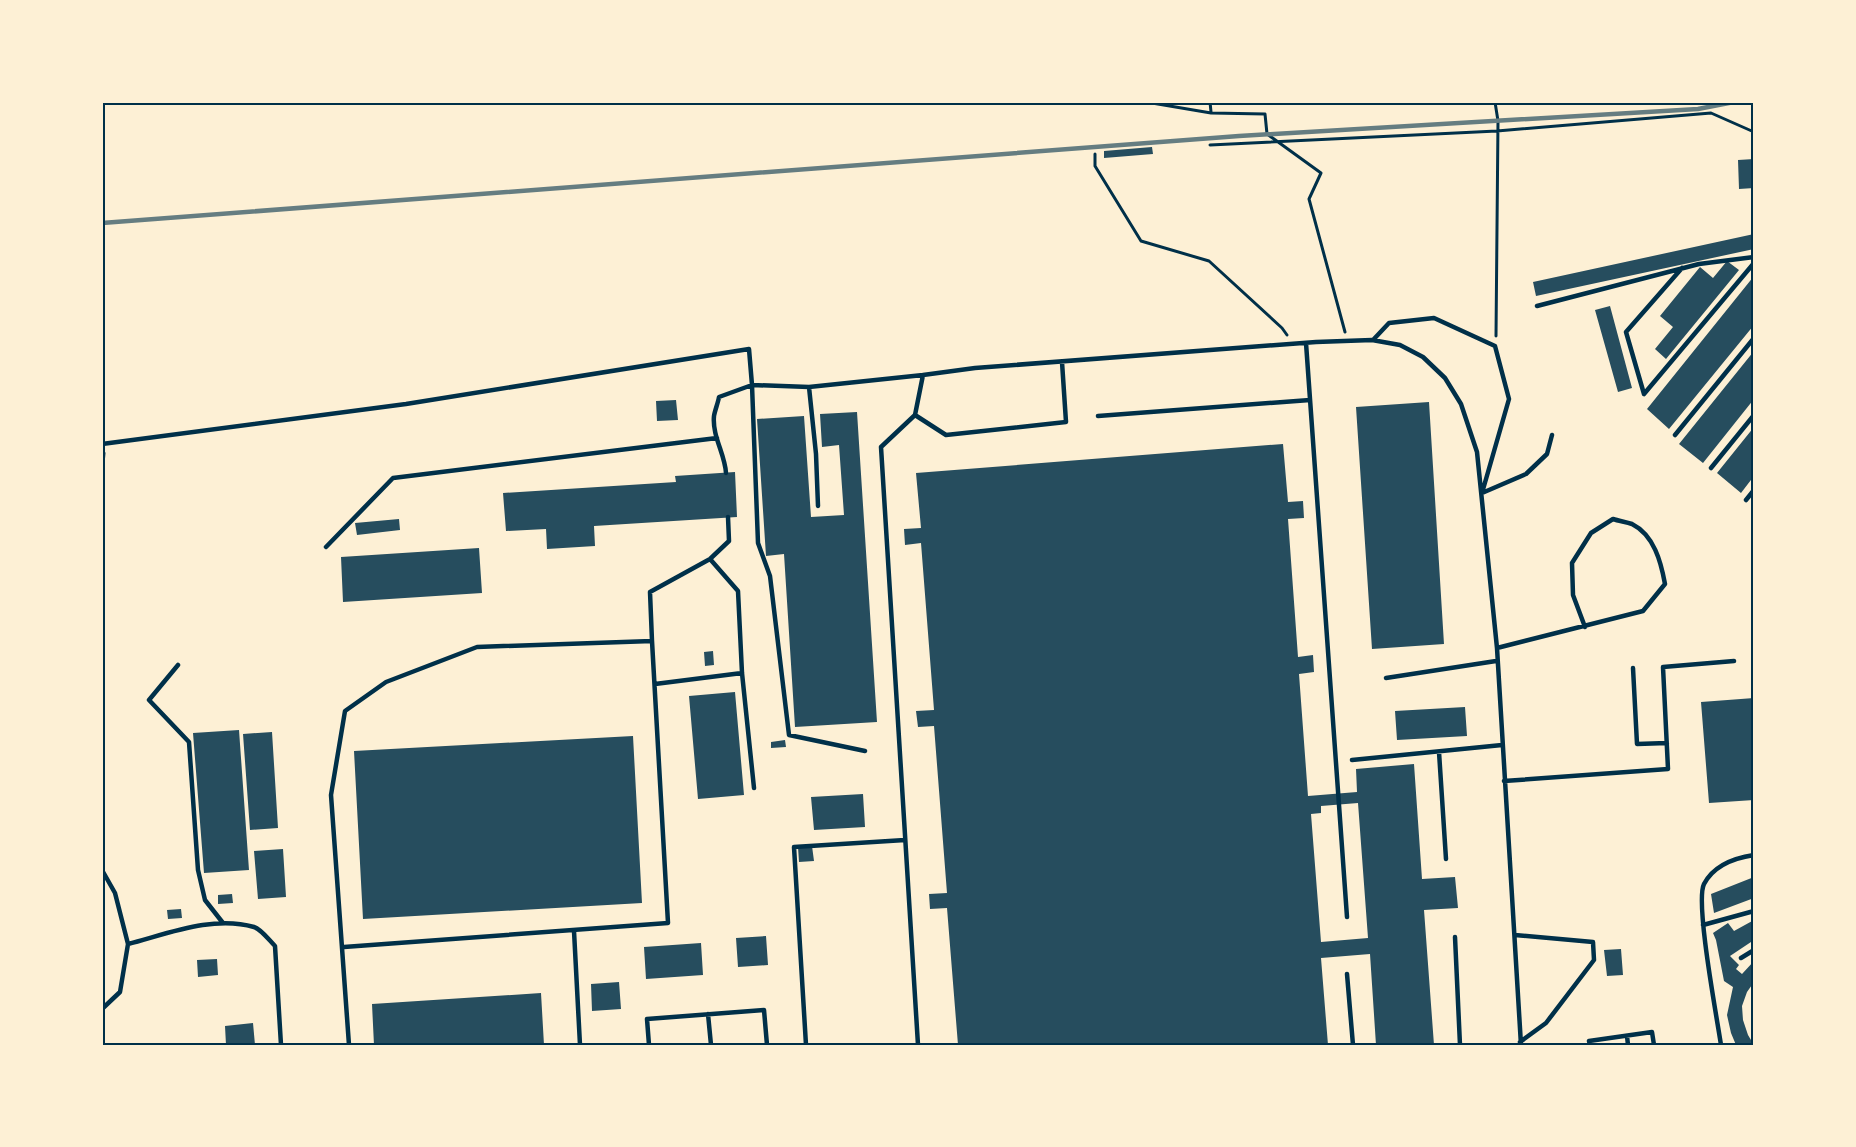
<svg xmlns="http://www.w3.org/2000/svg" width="1856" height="1147" font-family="'IBM Plex Sans',sans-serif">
<rect width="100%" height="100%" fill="#fdf0d5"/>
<!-- building -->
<path fill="#264d5e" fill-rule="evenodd" d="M1152,147L1153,154L1104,158V151Z
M1754,159V188L1739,189L1738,160Z
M1754,234V249L1536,296L1533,282Z
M1727,261L1739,270L1666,359L1655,349L1673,327L1660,316L1700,267L1713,278Z
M1754,276V325L1669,429L1647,409Z
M1610,306L1632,388L1618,392L1595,310Z
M1754,351V399L1703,463L1679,444Z
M676,400L678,420L657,421L656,401Z
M1429,402L1444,644L1372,649L1356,407Z
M857,412L877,722L795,727L784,554L766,556L757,419L804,416L811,517L844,515L839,445L822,447L820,414Z
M1754,427V476L1741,493L1717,473Z
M1283,444L1288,502L1303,501L1304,518L1288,519L1298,657L1313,655L1314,672L1299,674L1308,796L1357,792L1356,769L1414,764L1422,879L1455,877L1458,908L1424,910L1434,1045H1376L1370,954L1321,958L1328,1045H958L947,908L930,909L929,894L947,893L934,726L918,727L916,711L934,710L921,543L905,545L904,529L921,528L916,473ZM1358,803L1368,938L1321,942L1311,814L1321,813V806Z
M735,472L737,517L594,526L595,546L547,549L546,529L506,531L503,493L676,482L675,476Z
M399,519L400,530L357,535L355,523Z
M479,548L482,593L343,602L341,557Z
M713,651L714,665L705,666L704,652Z
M735,692L744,795L698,799L689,696Z
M1754,698V800L1709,803L1701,702Z
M1465,707L1467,736L1397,740L1395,711Z
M239,730L249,870L204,873L193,733Z
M272,732L278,828L250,830L243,734Z
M633,736L642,903L363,919L354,751Z
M785,740L786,747L771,748V742Z
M863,794L865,827L814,830L811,797Z
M812,846L814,861L799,862L798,847Z
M283,849L286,897L258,899L254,851Z
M1754,877V898L1714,913L1711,894Z
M232,894L233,903L218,904V895Z
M181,909L182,918L168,919L167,910Z
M1754,920V940L1730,956L1739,965L1736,969L1742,974L1754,961V982L1747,992L1742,1006L1743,1020L1748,1035L1754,1045H1736L1731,1033L1727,1015L1733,987L1724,981L1716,940L1713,933L1728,923L1734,931Z
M766,936L768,965L738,967L736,938Z
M701,943L703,975L646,979L644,947Z
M1621,949L1623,975L1607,976L1604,950Z
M217,959L218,975L198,977L197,960Z
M619,982L621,1009L592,1011L591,984Z
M541,993L544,1045H374L372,1004Z
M253,1023L255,1045H226L225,1026Z"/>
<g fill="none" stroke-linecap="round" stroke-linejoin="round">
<!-- path -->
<path stroke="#003049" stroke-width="3" d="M1146,102L1211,113L1265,114L1267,134L1321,173L1309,199L1345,332
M1210,102L1211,112
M1495,102L1498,121L1496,336
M1210,145L1497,131L1711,113L1754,132
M1095,154V166L1141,241L1209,261L1282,328L1287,335
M102,475L104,453"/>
<!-- service -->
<path stroke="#003049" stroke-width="4.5" d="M1537,306L1699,264L1754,257
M1373,340L1389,323L1434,318L1495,346L1509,399L1482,493L1526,474L1547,454L1552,435
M1306,343L1347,917
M809,387L816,454L818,506
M1644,394L1754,263
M1644,394L1626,332L1682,268
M915,415L946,435L1066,422L1062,362
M1098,416L1310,400
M1675,435L1754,338
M102,444L406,404L749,349L752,385L758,543L770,576L789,735L865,751
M1711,468L1754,415
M726,473C725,454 712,436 714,416C715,410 718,403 719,397L752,385L809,387L923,375
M1746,500L1754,490
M326,547L393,478L717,438
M710,559L738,591L742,673L754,788
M652,641L650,592L710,559L729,541L728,517
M1497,648L1643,611L1665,584C1661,562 1654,535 1632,524C1626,522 1619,521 1613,519L1591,533L1572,563L1573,595L1585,627
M178,665L149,700L189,742L198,870L205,900L223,923
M1633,668L1637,744L1667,743
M1386,678L1496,661
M655,684L742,673
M1439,752L1446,859
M1352,760L1502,745
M1504,781L1668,769L1663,667L1734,661
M102,870L115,893L128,944L120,992L102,1009
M1703,925L1754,911
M574,931L580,1045
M1515,935L1593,942L1594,960L1546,1023L1520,1042
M1455,937L1460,1045
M128,944C167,934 213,915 254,927C261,929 269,940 275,946L281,1045
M344,947L668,923L652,641L477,647L386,682L345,711L331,795L349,1045
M1741,958L1754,950
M1347,974L1353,1045
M1754,1005V1023
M708,1014L711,1045
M1627,1036L1628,1045
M649,1045L647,1019L764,1010L767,1045
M806,1045L794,847L905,840
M918,1045L881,447L915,415L923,375L975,368L1316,342L1372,340L1400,345L1423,357L1445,378L1461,404L1477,452L1497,648L1521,1045
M1590,1045L1589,1041L1652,1032L1654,1045
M1721,1045C1717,1018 1695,902 1704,884C1714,865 1734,858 1754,855"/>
<!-- rail -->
<path stroke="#657d81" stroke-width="4.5" d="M102,223L1239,136L1698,109L1734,102"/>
</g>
<!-- border -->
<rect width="1856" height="1147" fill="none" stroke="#fdf0d5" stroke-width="207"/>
<rect x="104" y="104" width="1648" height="940" fill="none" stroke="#003049" stroke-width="2"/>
</svg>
